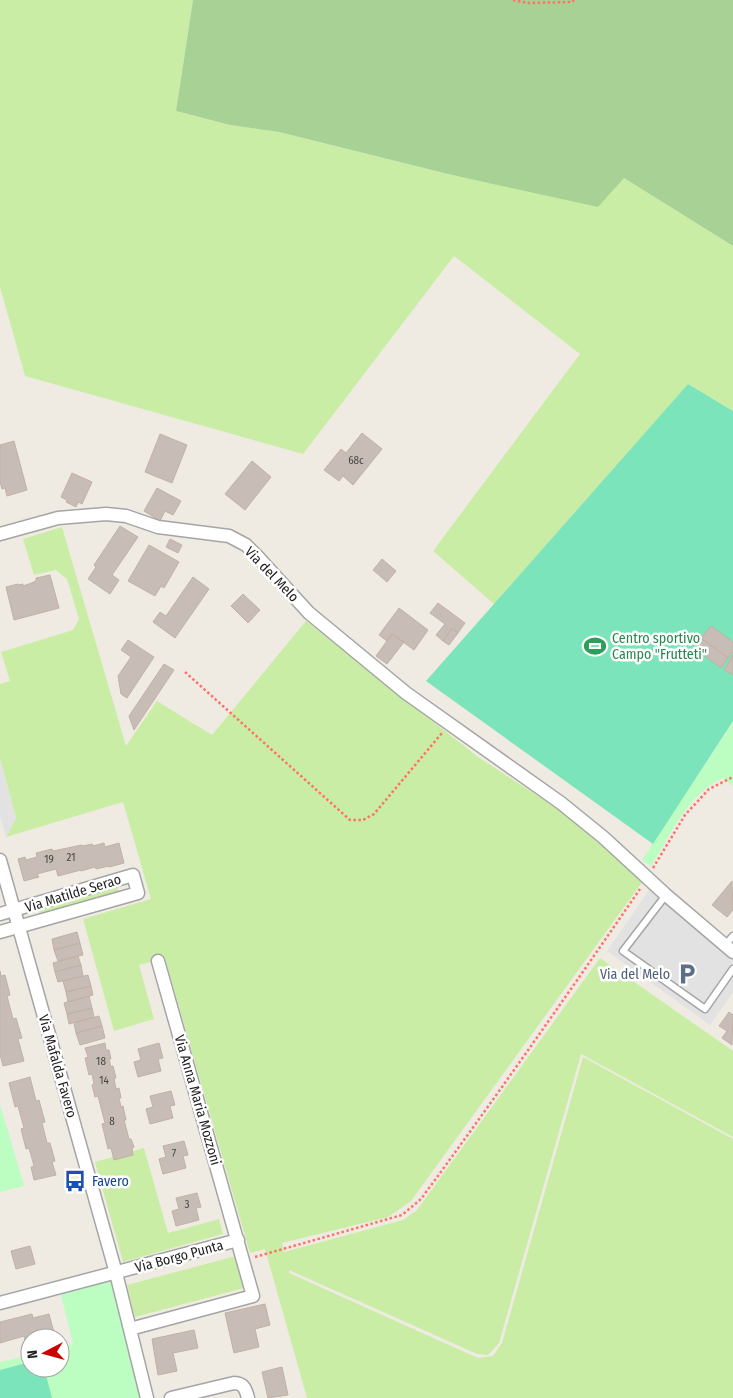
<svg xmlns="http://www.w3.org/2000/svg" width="733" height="1398" font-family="'Fira Sans Condensed',sans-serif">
<rect width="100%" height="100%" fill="#efebe3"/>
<!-- grass -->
<path fill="#caeda5" d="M0,0H193L176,111L230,125L279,132L448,174L505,186L624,178L733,246V411L688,384L494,604L433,551L580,354L454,256L303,454L25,376L0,287Z
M62,527L126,746L157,701L212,735L306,621L478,757L561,811L643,881L411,1201L388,1217L282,1243L284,1252L403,1220L417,1210L600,958L733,1051V1137L581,1054L499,1343L488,1355L477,1354L289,1270V1273L478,1358L493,1356L502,1343L583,1057L733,1139V1398H307L265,1249L250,1253L165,958L139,965L154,1019L114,1031L83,919L151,899L123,802L6,837L16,818L0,759V684L10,681L1,652L73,630L79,619L67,579L56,570L34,575L23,539Z
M116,884L119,893L40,916L38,907Z
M144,1148L168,1233L219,1219L223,1234L123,1262L95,1162Z
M236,1256L244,1288L135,1317L127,1285Z"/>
<!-- forest -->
<path fill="#a8d295" d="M193,0H733V246L624,178L598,207L448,174L279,132L230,125L176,111Z"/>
<!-- park -->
<path fill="#bcfdc1" d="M733,722V786L723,778C688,794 671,834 651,866L642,860Z
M0,1104L24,1186L0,1192Z
M111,1279L141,1398H0V1362L30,1355V1368H60V1348L73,1344L60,1291Z"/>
<!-- pitch -->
<path fill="#7be4ba" d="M688,384L733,411V721L653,844L426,681Z
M30,1362V1368H44L52,1398H0V1370Z"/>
<!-- parking -->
<path fill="#e2e2e2" d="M0,759L16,818L6,837L0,816Z
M649,890L733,957V992L710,1025L607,951Z"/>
<!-- building -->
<path fill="#c7bdb6" stroke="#c2b1a4" d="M362,433L382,449L353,485L343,476L339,481L324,470L341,449L346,453Z
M160,434L187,445L172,483L145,472Z
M14,441L27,490L7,496L5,488L2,489L0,482V445Z
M252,461L271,477L245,510L225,494Z
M72,473L92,482L82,504L78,502L76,507L66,502L67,500L61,497Z
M157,488L181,501L173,515L165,511L160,521L144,511Z
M120,526L138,537L112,575L119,580L110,594L88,579L96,567L94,565Z
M170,539L182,545L178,553L166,547Z
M149,545L179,562L164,588L161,586L155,596L128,581Z
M382,559L396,571L387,582L373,570Z
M50,575L59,608L14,620L6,587L18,584V585L23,584V586L29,584L36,581V578Z
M193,577L209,589L175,638L153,622L160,612L166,616Z
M243,594L260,610L248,623L231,606Z
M438,603L465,623L458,633L452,628L443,641L436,635L445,624L430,613Z
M399,608L428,630L414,650L392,634L387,641L379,635Z
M711,626L733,642V652L728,658L701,638Z
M452,628L458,633L449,645L443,641Z
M392,634L404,642L387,664L376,656Z
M701,638L728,658L721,668L694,648Z
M128,640L154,657L127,698L121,694L118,676L131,657L121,650Z
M733,655V675L724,670Z
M164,664L174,670L134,730L129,716Z
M104,843L105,847L119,843L124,863L109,867V866L96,869L95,867L81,871V870L58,876L56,869L37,874L39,877L24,881L18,859L25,857L26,860L37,857L36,853L52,849L53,851L82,845L83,846L92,844L93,846Z
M732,881L733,910L727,917L712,905Z
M77,932L80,943L54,950L52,939Z
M80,943L83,955L58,961L54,950Z
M78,956L81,965L55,972L53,963Z
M81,965L83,976L58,982L55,972Z
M0,971L1,976L5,975L10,995L7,996L13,1019L16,1018L22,1038L18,1039L24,1061L3,1066L0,1054Z
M88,975L91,986L66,992L63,981Z
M91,986L93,995L68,1002L66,992Z
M89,996L92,1008L67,1014L64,1003Z
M92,1008L94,1017L69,1024L67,1014Z
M729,1012L733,1015L732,1045L722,1038L727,1031L719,1026Z
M99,1016L102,1026L76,1033L74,1023Z
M102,1026L105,1038L80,1045L76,1033Z
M105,1043L106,1050H109L111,1059H109L111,1067L113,1066L116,1078H114L116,1089L119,1088L121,1098H119L121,1107L123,1106L126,1120H124L129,1139H131L134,1147L132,1148L133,1155L114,1160L111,1148L108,1149L102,1124L105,1123L98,1096L95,1097L92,1085L94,1084L92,1074L89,1075L85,1058L88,1057L85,1048Z
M159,1043L163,1058L158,1059L161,1071L138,1077L134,1062L141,1060L138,1049Z
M30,1077L36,1101L39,1100L45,1122L42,1123L47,1143H50L55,1161L52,1162L56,1175L34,1180L31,1167L34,1166L29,1148L26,1149L21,1129L24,1128L18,1106L15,1107L9,1083Z
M171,1091L175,1105L170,1106L173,1118L150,1124L146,1109L153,1107L150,1096Z
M184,1141L188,1155L183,1156L186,1168L163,1174L159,1159L166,1157L163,1146Z
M197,1193L201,1207L196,1208L199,1220L176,1226L172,1211L179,1209L176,1198Z
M30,1246L35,1264L16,1269L11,1251Z
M265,1304L270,1325L255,1329L259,1347L234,1353L225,1313Z
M32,1314L33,1318L49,1314L55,1336L48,1338H30L25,1340L24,1336L0,1343V1322Z
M194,1330L198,1348L173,1353L177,1371L158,1375L152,1339Z
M282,1367L288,1395L268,1398L262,1372Z"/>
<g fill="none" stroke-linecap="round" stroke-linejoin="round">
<!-- service casing -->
<g stroke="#a5a5a5" stroke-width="9">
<path id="service" d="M666,895L623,951L705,1009L733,969
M725,945L733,936"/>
</g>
<!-- minor casing -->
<g stroke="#a5a5a5" stroke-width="15">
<path id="minor" d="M0,534L58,518L106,514L126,516L158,527L229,536L246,545L258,557L309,613L406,693L561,803L603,837L666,895L733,952
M0,860L116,1273L147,1398
M0,914L133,875L138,893L0,932
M0,1303L238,1240
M130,1329L253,1296L158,961
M171,1398L234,1383C244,1383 246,1390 248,1398"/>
</g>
<!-- path -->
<path stroke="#ff7264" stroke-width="2.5" stroke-dasharray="2.5 2.5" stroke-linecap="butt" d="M513,0L528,3L572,2L574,0
M185,672L350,820H363L374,814L442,733
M653,868L685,815L709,789L733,777
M255,1257L402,1215L421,1199C496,1097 568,994 640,889"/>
<!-- service -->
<use href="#service" stroke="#fff" stroke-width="6"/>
<!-- minor -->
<use href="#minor" stroke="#fff" stroke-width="12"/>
</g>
<!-- icons -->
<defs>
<g id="stadium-bare" transform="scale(1.725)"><path d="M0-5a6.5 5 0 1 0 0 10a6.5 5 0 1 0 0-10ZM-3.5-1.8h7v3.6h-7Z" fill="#2e9e5b" stroke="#fff" stroke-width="2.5" paint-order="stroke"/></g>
<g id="parking-bare" transform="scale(1.725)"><path d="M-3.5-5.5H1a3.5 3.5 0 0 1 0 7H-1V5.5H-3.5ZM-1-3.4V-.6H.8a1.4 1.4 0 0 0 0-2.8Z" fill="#5c6f8a" stroke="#fff" stroke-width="2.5" paint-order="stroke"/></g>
<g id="bus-bare" transform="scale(1.725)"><path d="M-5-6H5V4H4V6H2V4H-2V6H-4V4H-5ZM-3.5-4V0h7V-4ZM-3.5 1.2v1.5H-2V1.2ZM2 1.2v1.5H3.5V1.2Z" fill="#1a4fb4" stroke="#fff" stroke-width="2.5" paint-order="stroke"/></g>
</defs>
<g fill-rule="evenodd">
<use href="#stadium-bare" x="595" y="646"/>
<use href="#parking-bare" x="687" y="974"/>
<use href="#bus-bare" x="75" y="1181"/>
</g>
<g text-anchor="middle" stroke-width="5" stroke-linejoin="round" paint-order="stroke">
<!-- number labels -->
<g font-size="11" fill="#484644">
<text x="356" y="464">68c</text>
<text x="71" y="861">21</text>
<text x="49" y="863">19</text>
<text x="101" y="1065">18</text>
<text x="104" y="1084">14</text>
<text x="112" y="1125">8</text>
<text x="174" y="1157">7</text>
<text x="187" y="1208">3</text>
</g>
<!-- street labels -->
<g font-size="14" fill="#1e1e1e" stroke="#fff">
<text transform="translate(272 574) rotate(46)" y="5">Via del Melo</text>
<text transform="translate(73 893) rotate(-17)" y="5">Via Matilde Serao</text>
<text transform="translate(58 1066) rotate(74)" y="5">Via Mafalda Favero</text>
<text transform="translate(198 1100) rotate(74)" y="5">Via Anna Maria Mozzoni</text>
<text transform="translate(179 1256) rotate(-15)" y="5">Via Borgo Punta</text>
</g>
<!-- leisure labels -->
<g font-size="14" fill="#27864d" stroke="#fff" text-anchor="start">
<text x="612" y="643">Centro sportivo<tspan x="612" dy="16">Campo "Frutteti"</tspan></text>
</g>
<!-- service labels -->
<g font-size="14" fill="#4e5e75" stroke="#fff" text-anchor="end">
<text x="670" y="979">Via del Melo</text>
</g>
<!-- transit labels -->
<g font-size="14" fill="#164399" stroke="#fff" text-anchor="start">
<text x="92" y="1186">Favero</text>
</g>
</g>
<!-- north arrow -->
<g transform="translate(45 1353) rotate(264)"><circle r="24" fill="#ffffff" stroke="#a5a5a5"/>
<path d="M0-4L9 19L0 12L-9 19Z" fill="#cb0003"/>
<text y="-8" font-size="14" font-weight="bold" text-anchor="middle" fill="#1e1e1e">N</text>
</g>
</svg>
